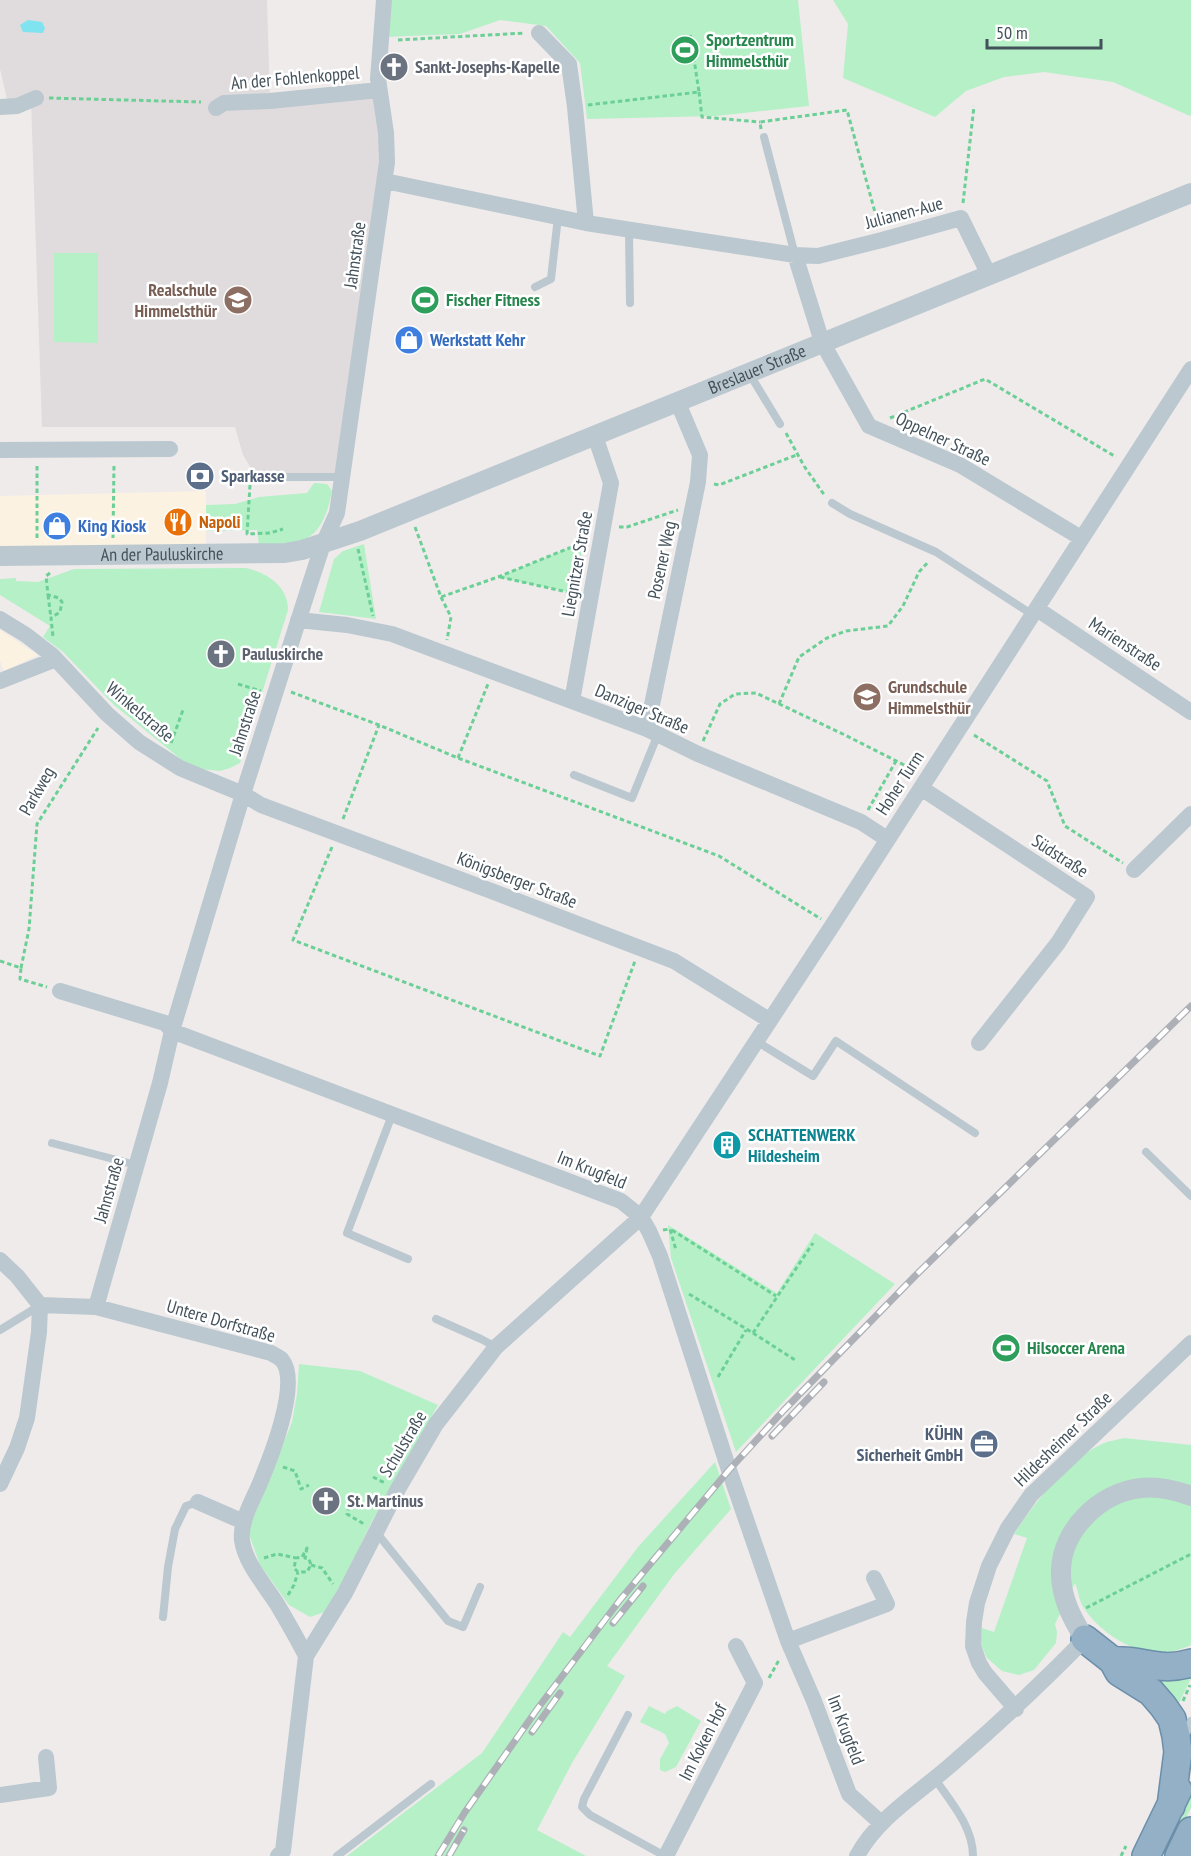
<svg xmlns="http://www.w3.org/2000/svg" width="1191" height="1856" font-family="'PT Sans Narrow',sans-serif">
<rect width="100%" height="100%" fill="#efebeb"/>
<!-- commercial -->
<path fill="#fcf2e1" d="M206,491V551L0,554V496Z
M0,630L38,655L4,671L0,661Z"/>
<!-- education -->
<path fill="#e0dcdd" d="M0,0H267L270,101L379,90L386,133L342,477H256L243,455L235,427H42L31,101L7,99L0,69Z"/>
<!-- green -->
<path fill="#b5f0c7" d="M389,0H798L809,106L716,116L587,119L580,63L546,26L500,20L460,34L384,37Z
M833,0H1191V115L1190,116L1113,82L1044,72L1004,77L966,91L935,117L843,78L848,24Z
M54,253H98V343L54,342Z
M314,483L327,484L332,491C328,511 321,537 297,542C285,545 271,544 259,545L257,530L206,531V505L235,504L259,497L307,493Z
M584,542L573,593L498,577Z
M364,544L376,619L319,612L334,559L343,551Z
M246,568C267,573 288,586 288,610L240,763L230,768L220,771L200,769L182,760L114,705L63,652L43,637L50,626L0,595V579L16,578V581L38,582L74,569Z
M668,1225L777,1293L815,1233L895,1284L736,1452L671,1258Z
M299,1364L360,1371L438,1405L372,1521L345,1577L325,1612L310,1617L289,1605L260,1565L248,1531L292,1422L297,1394Z
M1124,1438L1191,1445V1645C1179,1650 1168,1654 1155,1653C1128,1651 1095,1628 1082,1605C1079,1599 1078,1590 1075,1583L1055,1624L1057,1632L1056,1643L1034,1670L1019,1675L1002,1671L987,1658L980,1643L982,1628L994,1632L1027,1538L1014,1534C1035,1503 1067,1460 1102,1444C1108,1441 1117,1440 1124,1438Z
M715,1462L731,1509L675,1573L607,1666L625,1676L572,1763L537,1830L586,1856H347L482,1753L563,1632L570,1637L638,1547Z
M1122,1665L1191,1670V1678L1178,1705Z
M649,1706L665,1714L667,1711L677,1706L701,1721L676,1767L665,1772L660,1770V1759L669,1743L665,1734L640,1722Z
M1191,1781V1808L1167,1856H1155Z"/>
<!-- water -->
<path fill="#7fe3f0" d="M28,20L42,22L45,28L43,33L23,32L20,25Z"/>
<g fill="none" stroke-linecap="round" stroke-linejoin="round">
<!-- trunk casing -->
<g stroke="#6b8eaa" stroke-width="30">
<path id="trunk" d="M1085,1639L1113,1661L1119,1672L1151,1692L1163,1706L1172,1719L1176,1736L1178,1752L1171,1806
M1113,1661C1143,1659 1158,1673 1191,1663
M1146,1856L1178,1790
M1179,1856L1191,1831"/>
</g>
<!-- path -->
<path stroke="#6cd096" stroke-width="3" stroke-dasharray="4.5 3" stroke-linecap="butt" d="M398,40L525,33
M699,92L702,117L760,122
M49,98L201,102
M588,105L699,92L690,33
M761,129L760,122L847,110L879,227
M963,203L974,106
M890,418L985,379L1116,457
M786,433L804,466L825,496
M714,484L719,485L799,454
M250,485L247,534L270,533L283,529
M415,527L441,597L498,577L584,542
M619,527H627L678,510
M37,538V464
M113,538L114,463
M358,549L373,616
M50,573L46,576L48,595L59,598L62,602L60,612L51,618L53,637
M500,577L576,594
M48,595L51,618
M441,597L451,617L447,640
M238,684L261,691
M291,692L379,725L458,758L719,856L821,919
M779,704L799,657L827,638L846,631L888,626L903,606L919,572L929,561
M974,735L1047,781L1065,826L1123,863
M703,741L720,704L735,694L756,693L845,735L916,771
M171,743L183,710
M458,758L488,684
M868,810L896,761
M343,819L379,725
M332,847L293,940L600,1056L635,961
M0,961L21,968L20,979L47,987
M21,968L29,929L37,824L98,728
M663,1230L670,1229L676,1250
M672,1230L776,1296
M689,1294L753,1333L813,1243
M753,1333L795,1360
M718,1377L746,1330
M283,1467L295,1471L301,1489L309,1485
M373,1477L385,1483
M349,1506L347,1514L364,1524
M307,1548L305,1558L309,1559L311,1565L307,1572H298L294,1568L296,1558L302,1557Z
M264,1558L277,1554L296,1558
M311,1565L322,1568L333,1584
M288,1595L294,1585L298,1572
M1086,1608L1191,1554
M769,1678L779,1660
M1183,1701L1190,1685
M1121,1856L1126,1846"/>
<!-- service -->
<path stroke="#bbc8cf" stroke-width="8" d="M764,137L795,255
M629,231L630,303
M535,287L551,279L558,217
M749,373L780,424
M256,477H342
M832,503L850,514L936,552L1033,615
M574,775L632,798L658,734
M756,1041L813,1076L836,1041L975,1133
M392,1115L347,1233L408,1259
M52,1143L136,1165
M1146,1152L1191,1196
M436,1319L481,1339L496,1347
M0,1330L39,1306
M376,1532L448,1621L463,1627L480,1587
M163,1617L168,1567L175,1529L186,1506L198,1502
M628,1715L584,1799L582,1807L590,1815L665,1856
M1184,1737L1191,1721
M935,1779C951,1802 973,1827 973,1856
M337,1856L431,1784"/>
<!-- minor -->
<path stroke="#bbc8cf" stroke-width="16" d="M0,107L17,106L36,98
M216,108L224,103L270,101L379,90
M385,181L586,223L575,107L569,64L539,33
M586,223L795,255L818,256L882,240L961,218L989,275
M795,255L822,342L869,426L960,465L1081,538
M0,450L170,449
M1037,609L1191,712
M0,619L26,635L52,655L107,714L139,742L180,768L243,794L261,805L494,892L674,961L769,1020
M298,620L347,625L392,634L647,729L698,754L861,822L887,839
M0,681L56,659
M572,701L611,483L595,436
M647,729L698,482L700,455L678,403
M921,788L1087,897L1058,943L979,1043
M1134,870L1191,814
M60,991L165,1023L172,1031L621,1201L641,1217L649,1231L660,1256L729,1470L788,1641L814,1701L849,1794L881,1823
M0,1260L17,1276L40,1305L96,1307L271,1353C274,1355 279,1357 282,1360C301,1383 270,1459 260,1483C253,1500 240,1521 242,1540C245,1563 265,1585 277,1604C287,1621 297,1638 306,1656
M96,1307L160,1083L172,1031L243,794L309,587L323,544L337,513L387,162L386,133L378,79L384,0
M0,1484L17,1448L27,1418L39,1332L40,1305
M198,1502L244,1522
M788,1641L887,1604L874,1578
M1016,1709L985,1673L979,1663L973,1646L974,1622L977,1603L989,1566L1008,1528L1031,1495L1191,1343
M0,1795L49,1788L46,1757
M278,1856L283,1851L306,1656L345,1593L398,1489L436,1424L496,1347L641,1217L832,926L1191,369
M666,1856L755,1683L736,1646
M857,1856C878,1817 919,1793 952,1764C998,1724 1042,1683 1085,1639"/>
<!-- tertiary -->
<g stroke="#bbc8cf" stroke-width="20">
<path id="s1" d="M0,556L285,553L302,550L360,531L1191,193"/>
<path d="M1085,1639C1072,1619 1060,1596 1061,1570C1062,1529 1101,1492 1141,1488C1158,1486 1175,1490 1191,1496"/>
</g>
<!-- trunk -->
<use href="#trunk" stroke="#94b0c6" stroke-width="27"/>
<!-- rail casing -->
<g stroke="#adb1b7" stroke-width="7">
<path id="rail" d="M772,1436L824,1382
M613,1623L643,1586
M532,1732L560,1693
M438,1856L465,1812L538,1708L620,1600L729,1470L784,1410L915,1276L1191,1006
M449,1856L464,1830"/>
</g>
<!-- rail -->
<use href="#rail" stroke="#fff" stroke-width="4.5" stroke-dasharray="14" stroke-linecap="butt"/>
</g>
<!-- icons -->
<defs>
<g id="stadium-disc" transform="scale(1.5)"><circle r="9.5" fill="#2e9e5b" stroke="#fff"/><path d="M0-5a6.5 5 0 1 0 0 10a6.5 5 0 1 0 0-10ZM-3.5-1.8h7v3.6h-7Z" fill="#fff"/></g>
<g id="church-disc" transform="scale(1.5)"><circle r="9.5" fill="#6b7280" stroke="#fff"/><path d="M-1.2-6h2.4v3.5h3.3v2.4h-3.3V6h-2.4V-.1h-3.3v-2.4h3.3Z" fill="#fff"/></g>
<g id="school-disc" transform="scale(1.5)"><circle r="9.5" fill="#8d6e63" stroke="#fff"/><path d="M0-5L7-2L0 1L-7-2ZM-4 1L0 2.5L4 1V4Q0 6-4 4Z" fill="#fff"/></g>
<g id="shop-disc" transform="scale(1.5)"><circle r="9.5" fill="#3f7fe0" stroke="#fff"/><path d="M-5-2.5h2.3a2.7 3.5 0 0 1 5.4 0H5L5.5 6h-11ZM-1.5-2.5h3a1.5 2.3 0 0 0-3 0Z" fill="#fff"/></g>
<g id="bank-disc" transform="scale(1.5)"><circle r="9.5" fill="#5c6f8a" stroke="#fff"/><path d="M-6-4H6V4H-6ZM0-2.3a2.3 2.3 0 1 0 0 4.6a2.3 2.3 0 1 0 0-4.6Z" fill="#fff"/></g>
<g id="restaurant-disc" transform="scale(1.5)"><circle r="9.5" fill="#e8710a" stroke="#fff"/><path d="M-5-6h1v4h1v-4h1v4h1v-4h1v5L-1.5 .5V6h-2V.5L-5-1ZM5-6V6H3V1.5H1.5Q1.5-4 5-6Z" fill="#fff"/></g>
<g id="building-disc" transform="scale(1.5)"><circle r="9.5" fill="#0f9aa8" stroke="#fff"/><path d="M-4-6H4V6H1V3H-1V6H-4ZM-2.5-4.3h1.7v1.8h-1.7ZM.8-4.3h1.7v1.8H.8ZM-2.5-1h1.7V.8h-1.7ZM.8-1h1.7V.8H.8Z" fill="#fff"/></g>
<g id="office-disc" transform="scale(1.5)"><circle r="9.5" fill="#5c6f8a" stroke="#fff"/><path d="M-6-3h4V-5.5h4V-3h4V5H-6ZM-1-4.5V-3h2v-1.5ZM-6 0V1H6V0Z" fill="#fff"/></g>
</defs>
<g fill-rule="evenodd">
<use href="#stadium-disc" x="685" y="50"/>
<use href="#church-disc" x="394" y="67"/>
<use href="#school-disc" x="238" y="300"/>
<use href="#stadium-disc" x="425" y="300"/>
<use href="#shop-disc" x="409" y="340"/>
<use href="#bank-disc" x="200" y="476"/>
<use href="#restaurant-disc" x="178" y="522"/>
<use href="#shop-disc" x="57" y="526"/>
<use href="#church-disc" x="221" y="654"/>
<use href="#school-disc" x="867" y="697"/>
<use href="#building-disc" x="727" y="1145"/>
<use href="#stadium-disc" x="1006" y="1348"/>
<use href="#office-disc" x="984" y="1444"/>
<use href="#church-disc" x="326" y="1501"/>
</g>
<g text-anchor="middle" stroke-width="5" stroke-linejoin="round" paint-order="stroke">
<!-- leisure labels -->
<g font-size="18" font-weight="bold" fill="#27864d" stroke="#fff" text-anchor="start">
<text x="706" y="46">Sportzentrum<tspan x="706" dy="21">Himmelsthür</tspan></text>
<text x="446" y="306">Fischer Fitness</text>
<text x="1027" y="1354">Hilsoccer Arena</text>
</g>
<!-- worship labels -->
<g font-size="18" font-weight="bold" fill="#5b616d" stroke="#fff" text-anchor="start">
<text x="415" y="73">Sankt-Josephs-Kapelle</text>
<text x="242" y="660">Pauluskirche</text>
<text x="347" y="1507">St. Martinus</text>
</g>
<!-- street labels -->
<g font-size="18" fill="#43515a" stroke="#fff">
<text transform="translate(295 78) rotate(-5)" y="6">An der Fohlenkoppel</text>
<text transform="translate(904 213) rotate(-15)" y="6">Julianen-Aue</text>
<text transform="translate(355 255) rotate(-82)" y="6">Jahnstraße</text>
<text dy="6" stroke="none"><textPath href="#s1" startOffset="792">Breslauer Straße</textPath></text>
<text transform="translate(943 439) rotate(25)" y="6">Oppelner Straße</text>
<text dy="6" stroke="none"><textPath href="#s1" startOffset="162">An der Pauluskirche</textPath></text>
<text transform="translate(662 560) rotate(-78)" y="6">Posener Weg</text>
<text transform="translate(577 564) rotate(-80)" y="6">Liegnitzer Straße</text>
<text transform="translate(1125 644) rotate(33)" y="6">Marienstraße</text>
<text transform="translate(642 709) rotate(23)" y="6">Danziger Straße</text>
<text transform="translate(140 712) rotate(40)" y="6">Winkelstraße</text>
<text transform="translate(245 723) rotate(-72)" y="6">Jahnstraße</text>
<text transform="translate(900 783) rotate(-57)" y="6">Hoher Turm</text>
<text transform="translate(37 791) rotate(-60)" y="6">Parkweg</text>
<text transform="translate(1060 856) rotate(33)" y="6">Südstraße</text>
<text transform="translate(517 880) rotate(21)" y="6">Königsberger Straße</text>
<text transform="translate(592 1170) rotate(22)" y="6">Im Krugfeld</text>
<text transform="translate(109 1190) rotate(-74)" y="6">Jahnstraße</text>
<text transform="translate(221 1321) rotate(16)" y="6">Untere Dorfstraße</text>
<text transform="translate(1063 1439) rotate(-44)" y="6">Hildesheimer Straße</text>
<text transform="translate(403 1444) rotate(-59)" y="6">Schulstraße</text>
<text transform="translate(846 1730) rotate(69)" y="6">Im Krugfeld</text>
<text transform="translate(703 1742) rotate(-63)" y="6">Im Koken Hof</text>
</g>
<!-- education labels -->
<g font-size="18" font-weight="bold" fill="#785e54" stroke="#fff" text-anchor="end">
<text x="217" y="296">Realschule<tspan x="217" dy="21">Himmelsthür</tspan></text>
<text x="888" y="693" text-anchor="start">Grundschule<tspan x="888" dy="21">Himmelsthür</tspan></text>
</g>
<!-- shop labels -->
<g font-size="18" font-weight="bold" fill="#366cbe" stroke="#fff" text-anchor="start">
<text x="430" y="346">Werkstatt Kehr</text>
<text x="78" y="532">King Kiosk</text>
</g>
<!-- service labels -->
<g font-size="18" font-weight="bold" fill="#4e5e75" stroke="#fff" text-anchor="start">
<text x="221" y="482">Sparkasse</text>
<text x="963" y="1440" text-anchor="end">KÜHN<tspan x="963" dy="21">Sicherheit GmbH</tspan></text>
</g>
<!-- food labels -->
<g font-size="18" font-weight="bold" fill="#c56008" stroke="#fff" text-anchor="start">
<text x="199" y="528">Napoli</text>
</g>
<!-- culture labels -->
<g font-size="18" font-weight="bold" fill="#0d838f" stroke="#fff" text-anchor="start">
<text x="748" y="1141">SCHATTENWERK<tspan x="748" dy="21">Hildesheim</tspan></text>
</g>
</g>
<!-- scale -->
<path d="M987 39v9h114v-9" fill="none" stroke="#43515a" stroke-width="3"/>
<text x="996" y="39" font-size="18" fill="#43515a" stroke="#ffffff" stroke-width="4.5" paint-order="stroke">50 m</text>
</svg>
